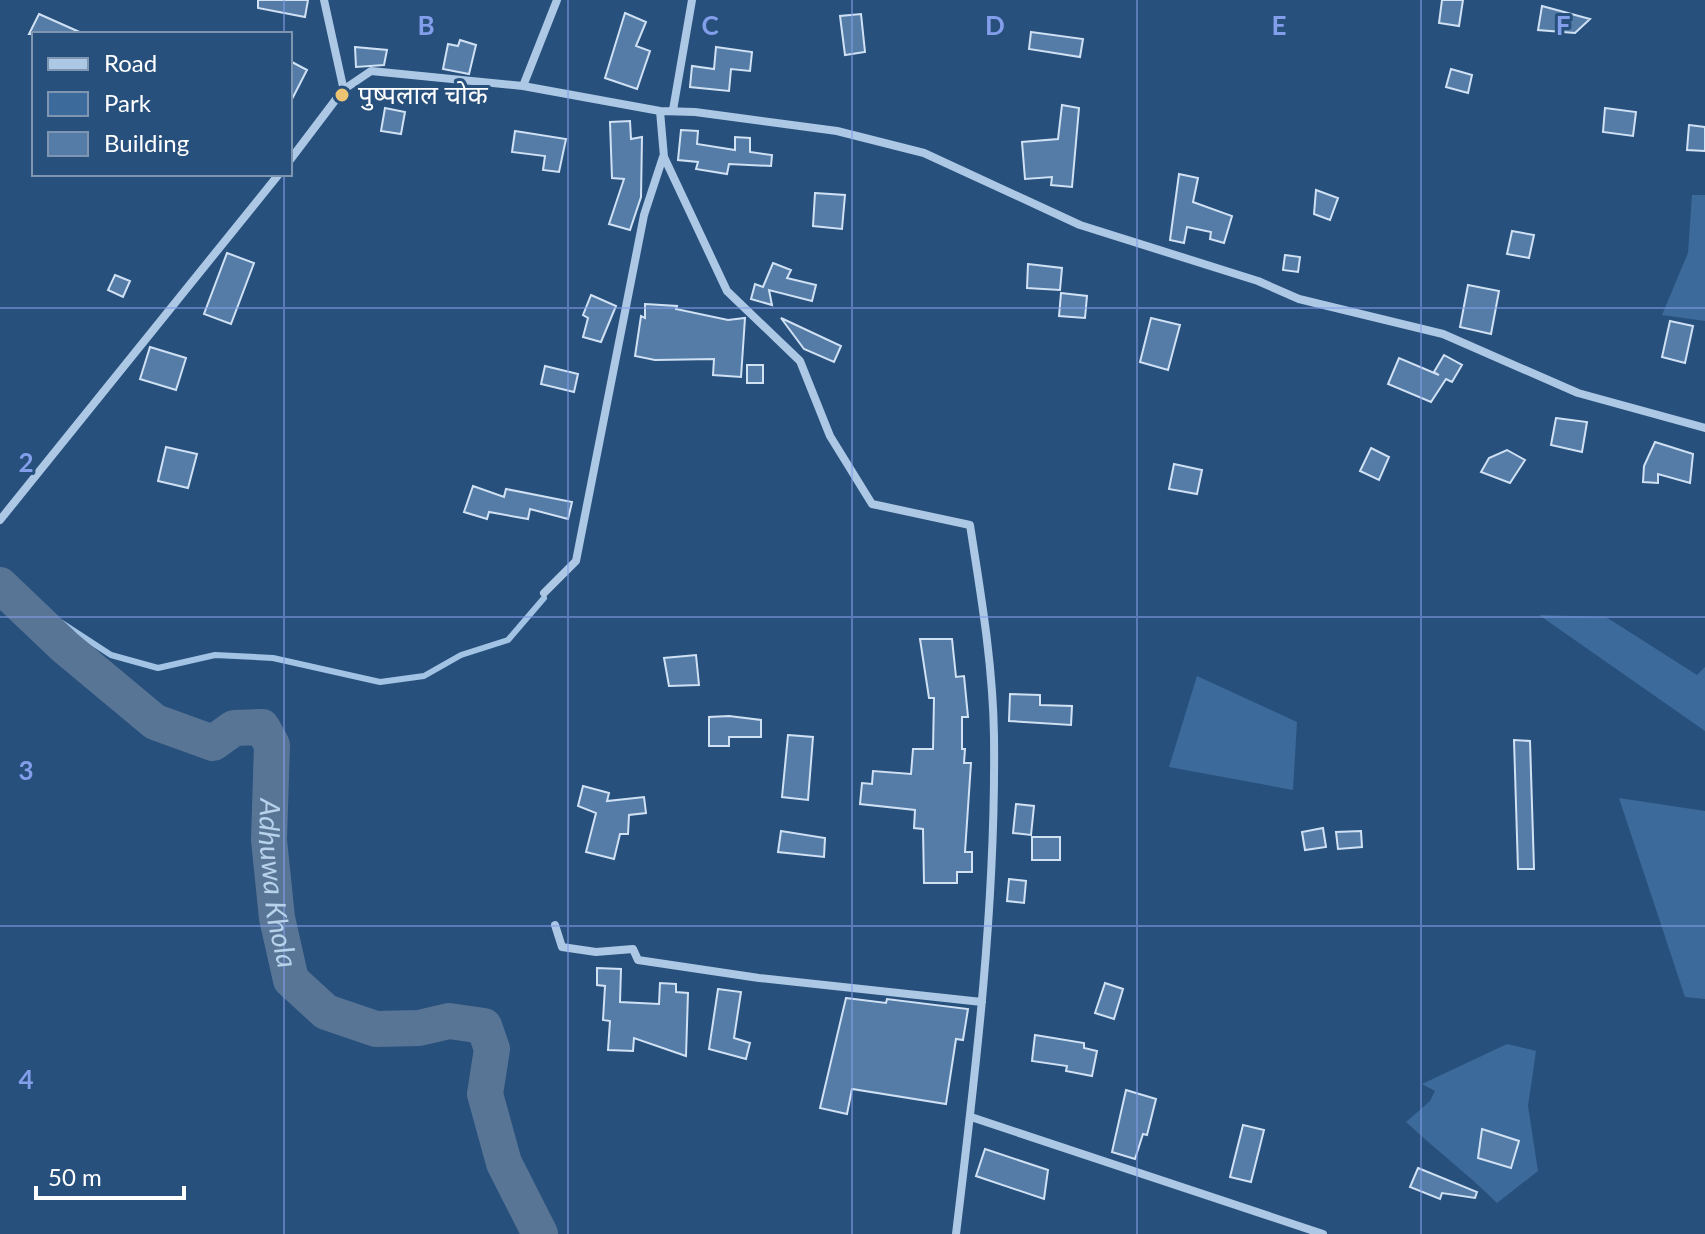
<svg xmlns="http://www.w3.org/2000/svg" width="1705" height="1234" font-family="Lato,'Noto Sans Devanagari',sans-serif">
<rect width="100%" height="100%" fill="#28507d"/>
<!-- green -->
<path fill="#3c6a9a" d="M1692,195H1705V321L1662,315L1688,253Z
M1539,615L1606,617L1697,675L1705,667V731Z
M1197,676L1297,722L1293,790L1169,767Z
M1619,798L1705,811V999L1685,997Z
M1507,1044L1536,1051L1528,1106L1538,1171L1497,1203C1468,1174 1436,1150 1406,1122L1430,1101L1435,1091L1422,1084Z"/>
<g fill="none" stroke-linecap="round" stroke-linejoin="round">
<!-- stream -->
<path stroke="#a2c3e4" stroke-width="6" d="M31,614L62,623L111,655L158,668L215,655L273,658L380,682L424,676L461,655L508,640L544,598"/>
<!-- river -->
<path stroke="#597595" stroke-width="36" id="s1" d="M0,585L65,647L155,722L213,743L234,728L262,727L272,745L269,840L277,918L291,980L326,1012L376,1029L419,1028L449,1021L484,1026L492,1049L485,1094L504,1163L540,1234"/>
</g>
<!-- building -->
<path fill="#547ca7" stroke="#d0e1f4" stroke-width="2" d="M258,0H308L305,17L258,8Z
M1442,0H1463L1459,26L1439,23Z
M1542,6L1590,19L1575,33L1538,30Z
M625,13L646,22L636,46L650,51L637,89L605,78Z
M39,14L84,34H29Z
M861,14L865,52L845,55L840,16Z
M1031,32L1083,39L1080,57L1029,49Z
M460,40L476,45L469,74L443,69L448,44L458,46Z
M355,47L387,50L384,65L356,67Z
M716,47L752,52L750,71L731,69L729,91L690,87L692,66L714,69Z
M290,61L307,70L290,103Z
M1451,69L1472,75L1468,93L1446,87Z
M1062,105L1079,108L1072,187L1051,185L1052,177L1025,179L1022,142L1058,139Z
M385,108L405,112L401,134L381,131Z
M1605,108L1636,112L1633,136L1603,132Z
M630,121L631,139L642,137L641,197L630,230L609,224L624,179L612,178L610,122Z
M1689,125L1705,127V151L1687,150Z
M681,130L698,131L697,144L735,150V137L750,138V152L772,155L771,166L729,164L727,174L696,169L698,162L678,160Z
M515,131L566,139L559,172L543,170L545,156L512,152Z
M1179,174L1198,178L1193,202L1232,216L1224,243L1210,239L1211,232L1187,227L1184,243L1170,240Z
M1316,190L1338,198L1330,220L1314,214Z
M815,193L845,195L842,229L813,226Z
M1512,231L1534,235L1529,258L1507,254Z
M227,253L254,263L231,324L204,314Z
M1285,255L1300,257L1298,272L1283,270Z
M773,263L791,270L787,278L816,285L812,301L769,290L772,305L751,299L755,284L763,287Z
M1028,264L1062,268L1060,290L1027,288Z
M115,275L130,281L123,297L108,290Z
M1468,285L1499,291L1491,334L1460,327Z
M1061,293L1087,296L1085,318L1059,316Z
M591,295L616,306L601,342L583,337L588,318L583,315Z
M645,304L677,306L676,309L728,320L745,318L741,377L713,375L714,359L655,360L635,356L641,316L645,318Z
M781,318L841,346L834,362L804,349Z
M1151,318L1180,325L1168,370L1140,362Z
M1670,321L1693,326L1685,363L1662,357Z
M150,347L186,358L176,390L140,379Z
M1444,355L1462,365L1452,382L1446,379L1431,402L1388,384L1399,358L1439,375L1434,372Z
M747,365H763V383H747Z
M545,366L578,374L574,392L541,384Z
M1556,418L1587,422L1582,452L1551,445Z
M1655,442L1693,454L1690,483L1658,474V483L1643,482L1644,466Z
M166,447L197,454L188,488L158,481Z
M1371,448L1389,457L1379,480L1360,471Z
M1507,450L1525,460L1510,483L1481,472L1489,458Z
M1174,464L1202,470L1197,494L1169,489Z
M473,486L504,497L506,489L572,502L568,519L530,509L528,519L489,512L487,519L464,512Z
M920,639H952L956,677L964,676L968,717H962V749H965L964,763H971L965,852H972V872H957V883H924L923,829L914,828L915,810L860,804L862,783L872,784L873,771L911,774L913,749H933L934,698H929Z
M696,655L699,685L669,686L664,658Z
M1010,694L1040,695V705L1072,706L1071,725L1009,721Z
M729,716L761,720V737H729V746H709V717Z
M788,735L813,737L808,800L782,797Z
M1514,740L1530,741L1534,869H1518Z
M583,786L609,793L607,801L644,797L646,813L629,815L628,834H620L614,859L586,852L596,813L578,806Z
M1016,804L1034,806L1031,835L1013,833Z
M1323,828L1326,847L1305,850L1302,832Z
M781,831L825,838L824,857L778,852Z
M1361,831L1362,847L1338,849L1336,832Z
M1032,837H1060V860H1032Z
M1009,879L1026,881L1024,903L1007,901Z
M597,968L621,969L620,1002L659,1004L660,983L676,984V992L688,993L686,1056L634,1038L633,1051L608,1050L610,1021L603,1020L605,986L597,985Z
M1105,983L1123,989L1114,1019L1095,1013Z
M718,989L741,992L734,1038L750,1043L746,1059L709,1049Z
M846,998L886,1003L887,999L968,1009L963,1040L956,1039L946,1104L852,1089L847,1114L820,1108Z
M1035,1035L1084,1043V1048L1097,1051L1092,1076L1066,1071L1067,1066L1032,1061Z
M1126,1090L1156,1099L1147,1135L1143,1134L1135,1159L1112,1152Z
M1243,1125L1264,1130L1251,1182L1230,1177Z
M1482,1129L1519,1141L1511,1168L1478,1158Z
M985,1149L1048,1170L1044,1199L976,1176Z
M1418,1168L1477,1192L1475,1198L1442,1193L1440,1199L1410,1187Z"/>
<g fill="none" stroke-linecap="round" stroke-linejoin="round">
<!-- street -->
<path stroke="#adc8e4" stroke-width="8" d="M324,0L344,91
M523,86L557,0
M673,110L692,0
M660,111L664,157L727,291L800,361L830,436L872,504L970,525C981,595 993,665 994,736C996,903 976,1069 956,1234
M290,160L343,90L371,71L523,86L660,111L695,112L837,131L924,153L1080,225L1258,281L1299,299L1443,334L1578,393L1705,428
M0,520L279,174
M544,593L576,561L644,215L663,157
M555,925L562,947L596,952L633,949L638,960L759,978L982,1002
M971,1117L1323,1234"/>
</g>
<!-- grid -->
<path fill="none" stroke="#839eea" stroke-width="2" stroke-opacity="0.55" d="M284,0V34M568,0V1234M852,0V1234M1137,0V1234M1421,0V1234M284,174V1234M0,308H1705M0,617H1705M0,926H1705"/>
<!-- markers -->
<circle fill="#ecc474" stroke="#28507d" stroke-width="3" cx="342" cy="95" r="8"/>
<g text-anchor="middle" stroke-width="6" stroke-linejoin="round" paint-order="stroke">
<!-- poi labels -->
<g font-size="26" fill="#fff" stroke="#28507d" text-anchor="start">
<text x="358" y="104">पुष्पलाल चोक</text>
</g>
<!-- water labels -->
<g font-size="28" font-style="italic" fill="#b8d2ec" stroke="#28507d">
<text dy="10" stroke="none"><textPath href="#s1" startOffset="482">Adhuwa Khola</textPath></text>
</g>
</g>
<g font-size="26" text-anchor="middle" font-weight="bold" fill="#839eea" stroke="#28507d" stroke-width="6" stroke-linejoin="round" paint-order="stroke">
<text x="426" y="35">B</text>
<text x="710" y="35">C</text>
<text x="995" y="35">D</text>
<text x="1279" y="35">E</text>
<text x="1563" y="35">F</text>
<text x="26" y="472">2</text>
<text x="26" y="780">3</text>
<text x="26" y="1089">4</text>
</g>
<!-- legend -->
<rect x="32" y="32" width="260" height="144" fill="#28507d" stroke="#7e96b1" stroke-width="2"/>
<rect x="48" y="58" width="40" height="12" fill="#adc8e4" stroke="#7e96b1" stroke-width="2"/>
<text x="104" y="72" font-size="24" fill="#ffffff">Road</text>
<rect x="48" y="92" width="40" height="24" fill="#3c6a9a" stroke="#7e96b1" stroke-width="2"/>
<text x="104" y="112" font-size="24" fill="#ffffff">Park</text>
<rect x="48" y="132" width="40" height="24" fill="#547ca7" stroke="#7e96b1" stroke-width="2"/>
<text x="104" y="152" font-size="24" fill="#ffffff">Building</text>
<!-- scale -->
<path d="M36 1186v12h148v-12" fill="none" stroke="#ffffff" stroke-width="4"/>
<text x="48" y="1186" font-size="24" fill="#ffffff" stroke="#28507d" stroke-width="6" paint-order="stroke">50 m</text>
</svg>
